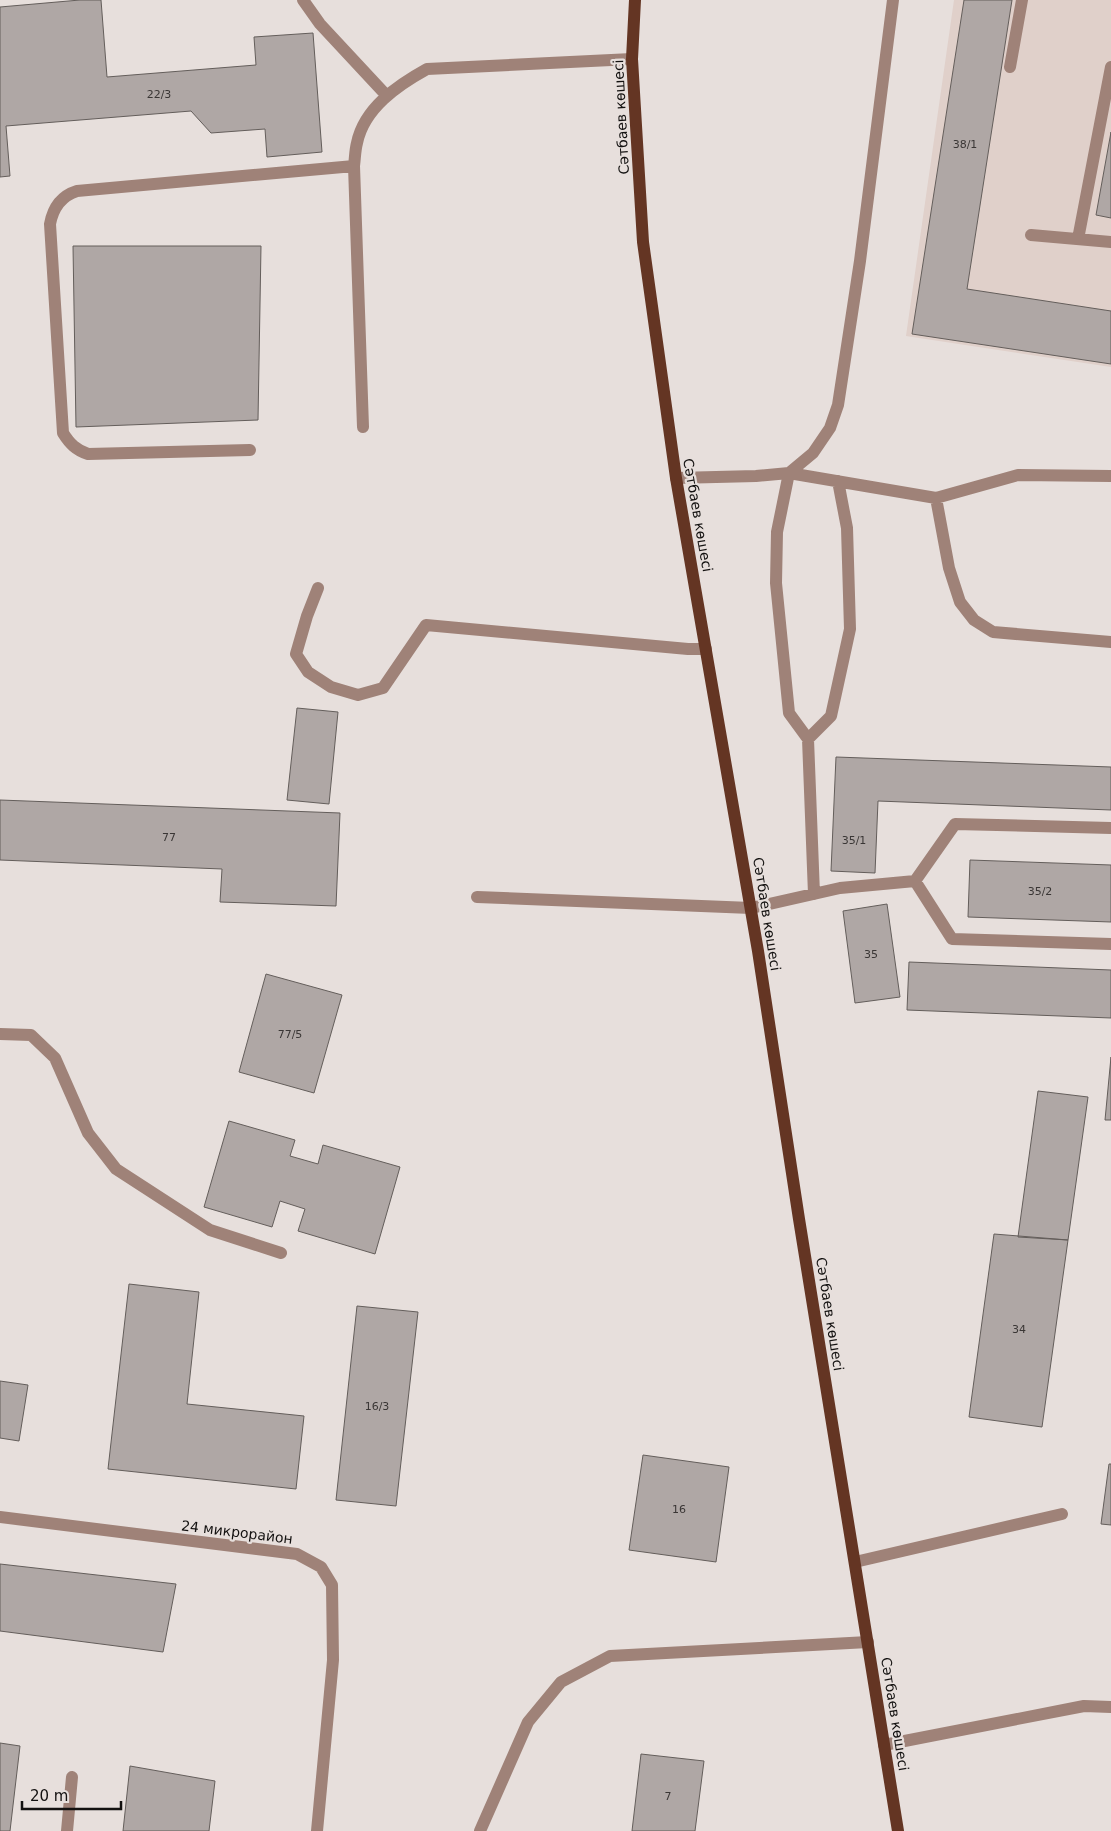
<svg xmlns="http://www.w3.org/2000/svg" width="1111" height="1831" font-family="'DejaVu Sans',sans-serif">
<rect width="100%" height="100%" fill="#e7dfdc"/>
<!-- built -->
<path fill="#e0d0ca" d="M954,0H1111V367L906,336Z"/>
<!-- building -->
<path fill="#afa7a5" stroke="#645e5b" d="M80,0H101L107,77L256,65L254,37L313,33L322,152L267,157L265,129L211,133L191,111L6,126L10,176L0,177V7Z
M964,0H1012L967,289L1111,311V364L912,334Z
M1111,132V218L1096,215Z
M73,246H261L258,420L76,427Z
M297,708L338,712L329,804L287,800Z
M836,757L1111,767V810L878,801L875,873L831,871Z
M0,800L340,813L336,906L220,902L222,869L0,860Z
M970,860L1111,865V922L968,917Z
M887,904L900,997L855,1003L843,911Z
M909,962L1111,970V1018L907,1010Z
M266,974L342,995L314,1093L239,1072Z
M1111,1057V1120H1105Z
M1038,1091L1088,1097L1068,1240L1018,1237Z
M229,1121L295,1140L290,1156L318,1164L323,1145L400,1167L375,1254L298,1231L305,1209L280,1201L272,1227L204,1207Z
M994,1234L1068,1240L1042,1427L969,1417Z
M129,1284L199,1292L187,1404L304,1416L296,1489L108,1469Z
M357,1306L418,1312L396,1506L336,1500Z
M0,1381L28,1385L19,1441L0,1438Z
M643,1455L729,1467L716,1562L629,1550Z
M1109,1464H1111V1525L1101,1524Z
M0,1564L176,1584L163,1652L0,1631Z
M0,1743L20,1746L10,1831H0Z
M641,1754L704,1761L695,1831H632Z
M130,1766L215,1781L209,1831H123Z"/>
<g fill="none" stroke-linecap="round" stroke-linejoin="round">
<!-- minor -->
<path stroke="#9f8278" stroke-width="12" d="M303,0L320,24L387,96
M1010,67L1022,0
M1031,235L1111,242
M1078,239L1111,67
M363,427L354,166C355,159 355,150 357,143C364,108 398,85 427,69L632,59
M250,450L88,454C76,450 70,444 63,433L50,224C53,208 61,196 77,191L354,166
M676,478L756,476L789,473L813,453L830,428L838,405L860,261L893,0
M936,498L949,568L960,602L974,620L993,632L1111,642
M318,588L307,616L296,654L308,672L331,687L358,695L383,688L426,625L688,649H706
M808,739L831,716L850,629L847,528L838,481
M915,881L952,939L1111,944
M814,894L808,739L789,713L776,583L777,532L789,473L936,498L1018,475L1111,476
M477,897L751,908L840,888L915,881L955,824L1111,828
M0,1034L31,1035L55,1058L88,1133L116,1169L210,1230L281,1253
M0,1517L297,1554L321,1567L332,1585L333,1660L317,1831
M855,1562L1062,1514
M884,1745L1084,1706L1111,1707
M67,1831L72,1777
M480,1831L528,1722L561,1682L610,1656L868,1642"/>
<!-- major -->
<path stroke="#643523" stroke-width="12" d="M635,0L632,59L643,242L676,478L758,951L799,1219L898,1831"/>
</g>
<g text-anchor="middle" stroke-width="4.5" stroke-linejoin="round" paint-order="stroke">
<!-- number labels -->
<g font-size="11" fill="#3a3635">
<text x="159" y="98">22/3</text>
<text x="965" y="148">38/1</text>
<text x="169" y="841">77</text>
<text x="854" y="844">35/1</text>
<text x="1040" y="895">35/2</text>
<text x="871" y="958">35</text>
<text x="290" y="1038">77/5</text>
<text x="1019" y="1333">34</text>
<text x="377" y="1410">16/3</text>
<text x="679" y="1513">16</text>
<text x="668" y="1800">7</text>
</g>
<!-- street labels -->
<g font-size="14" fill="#131110" stroke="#e7dfdc">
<text transform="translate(621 117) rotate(-93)" y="5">Сәтбаев көшесі</text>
<text transform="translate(698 515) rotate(80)" y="5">Сәтбаев көшесі</text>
<text transform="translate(767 914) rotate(81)" y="5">Сәтбаев көшесі</text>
<text transform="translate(830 1314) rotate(81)" y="5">Сәтбаев көшесі</text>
<text transform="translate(237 1532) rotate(7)" y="5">24 микрорайон</text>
<text transform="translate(895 1714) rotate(81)" y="5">Сәтбаев көшесі</text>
</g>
</g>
<!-- scale -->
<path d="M22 1801v8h99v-8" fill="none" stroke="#131110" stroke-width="2.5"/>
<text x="30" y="1801" font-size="15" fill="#131110" stroke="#e7dfdc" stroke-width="4" paint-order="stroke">20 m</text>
</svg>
